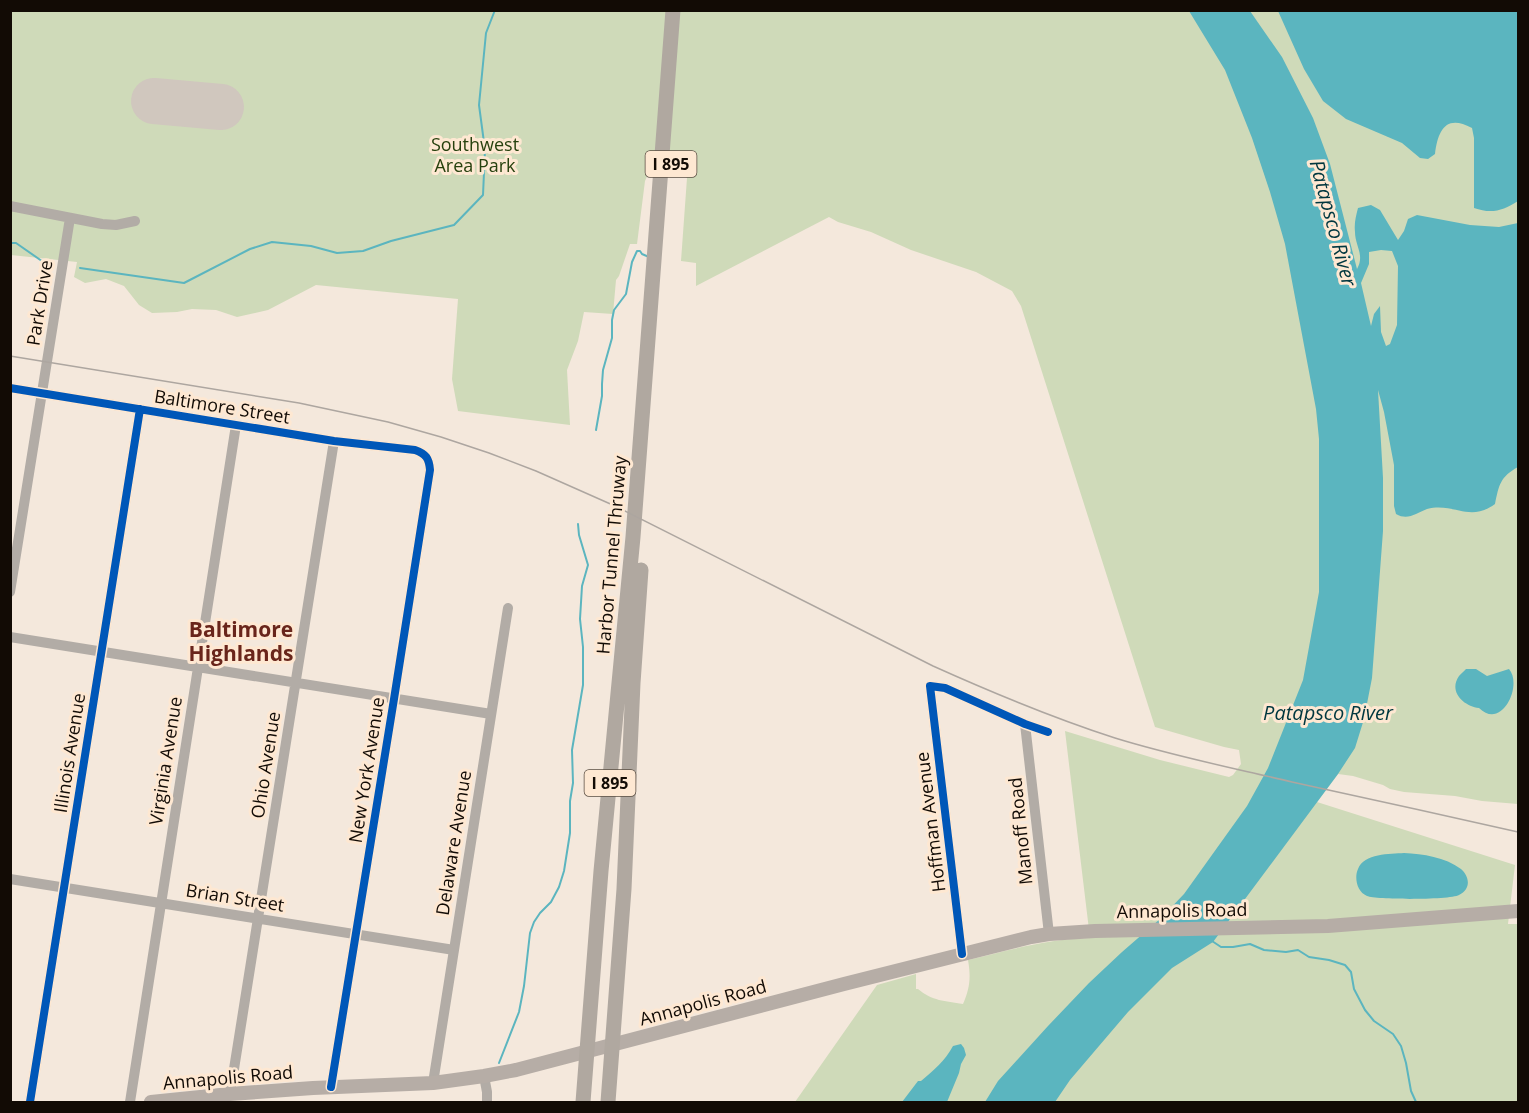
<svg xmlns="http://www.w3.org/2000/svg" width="1529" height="1113" font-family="'Open Sans',sans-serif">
<rect width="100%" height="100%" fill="#f4e8dc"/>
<!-- green -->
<path fill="#cfdab9" d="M10,11H1518V804L1482,801L1455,796L1404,792L1390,789L1383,785L1353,776L1338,774L1317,802L1515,865L1508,924H1518V1102H795L877,985L916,974V989H918C932,1001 945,1001 963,1004C970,988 971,977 968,960C1009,950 1048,939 1090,938L1065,731L1160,760L1229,777L1233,775L1241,764L1239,750L1224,747L1155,727L1021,306L1012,291L976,272L911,250L871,232L838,222L829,217L696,286V263L681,261L687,178L681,170L649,172L645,181L637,244H630L619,276L616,280L613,314L584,312L578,341L567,370L570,425L458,411L452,379L458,299L316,285L268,310L237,317L216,310L192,309L177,312L152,313L139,305L124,286L106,279L85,283L74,277L77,262L11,255Z"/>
<!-- water -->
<path fill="#5bb5bf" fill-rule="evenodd" d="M1189,11H1250L1282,57L1313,118L1330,164L1357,269C1365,255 1355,246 1355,232C1354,223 1356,216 1358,208L1371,205L1380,210L1398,240L1404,231L1408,219L1417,215L1470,225L1499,227L1518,223V467C1500,477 1499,485 1495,504C1469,523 1454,502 1427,509C1416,513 1408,521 1396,514L1394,506V465L1384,412L1378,390L1383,478V531L1372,678L1364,719L1355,748L1338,774L1213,942L1172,968L1128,1012L1070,1080L1055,1102H985L998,1081L1048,1026L1089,983L1122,952L1160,919L1184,894L1247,806L1268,768L1303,680L1319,592V439L1316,409L1285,244L1270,192L1252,138L1225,70ZM1381,250L1392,251L1398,266L1397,325L1390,344L1386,346L1381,332L1380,306L1374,314L1371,326L1361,283L1369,264V252Z
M1278,11H1517L1518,13V201C1503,211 1491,214 1474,208V138L1472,128C1446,114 1438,130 1435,154L1428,159L1420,158L1402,143L1346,119L1323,101L1304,69Z
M1466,669H1476L1487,676L1509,669C1523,685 1502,731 1479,708C1464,706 1448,692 1459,676C1461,674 1464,671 1466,669Z
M1404,853C1423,854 1445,857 1461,869C1470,877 1471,889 1459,895C1450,900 1377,900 1367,896C1357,892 1354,878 1358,869C1364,853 1390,854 1404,853Z
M961,1044L964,1048L966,1055L961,1064L959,1073L947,1102H902L918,1081H921C934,1070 945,1061 953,1046Z"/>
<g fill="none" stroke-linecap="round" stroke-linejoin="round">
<!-- stream -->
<path stroke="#5bb5bf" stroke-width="2" d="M10,243H16L49,266
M80,268L184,283L250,249L272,242L311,246L337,253L363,251L391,241L454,225L483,195L485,150L479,105L486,33L495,10
M596,430L602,396V384L603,370L612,338V320L614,310L626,294L632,262L637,251H640L642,254L649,257
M1212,941L1221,947H1233L1250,944L1264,950L1286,952L1298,950L1309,957L1329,960L1345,965L1351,972L1354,989L1365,1010L1374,1021L1393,1034L1401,1046L1406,1063L1411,1091L1416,1102
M499,1063L519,1012L524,986L530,933L534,922L540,913L551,902L559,887L564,871L570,833V801L573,783L572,750L583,685V647L580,619L582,586L588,565L579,535L578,524"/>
<!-- runway -->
<path stroke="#d0c7be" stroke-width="46" d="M154,101L221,107"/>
<!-- minor -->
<path stroke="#b2aca6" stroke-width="10" d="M10,206L102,224L116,225L135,221
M10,388L334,441L415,450C426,454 429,458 430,470L394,699L331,1087
M10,592L70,218
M10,637L491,714
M1025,724L1049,934
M10,879L454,950
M962,954L930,686L945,688L1025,724L1048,732
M484,1076L487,1092V1102
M433,1083L508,608
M230,1094L334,441
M30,1102L140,409
M130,1102L236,425"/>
<!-- major -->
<path stroke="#b6ada6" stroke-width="14" d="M151,1102L230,1094L313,1088L433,1083L484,1076L516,1070L844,984L1031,937L1049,934L1095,931L1328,926L1518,911"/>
<!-- highway -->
<path stroke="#b0a8a0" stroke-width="15" d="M583,1102L601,871L633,537L673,10
M608,1102L624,889L633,683L641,570"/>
<!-- tram -->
<path stroke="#ada6a0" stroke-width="1.5" d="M10,356L299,403L388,422L441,437L489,453L536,471L615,506L933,666C993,693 1053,718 1115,738C1173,756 1233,768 1292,782C1367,798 1443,815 1518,832"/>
<!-- cycleway casing -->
<g stroke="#fee8d2" stroke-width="11">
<path id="cycleway" d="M10,388L334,441L415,450C426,454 429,458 430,470L394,699L331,1087
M962,954L930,686L945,688L1025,724L1048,732
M30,1102L140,409"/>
</g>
<!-- cycleway -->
<use href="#cycleway" stroke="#0057b8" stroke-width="8"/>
</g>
<g text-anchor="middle" stroke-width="6" stroke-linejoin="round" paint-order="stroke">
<!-- shield labels -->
<g fill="#fee8d2" stroke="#594d42" stroke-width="1.5">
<rect x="645.5" y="151" width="51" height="26" rx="4.5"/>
<rect x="584.5" y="770" width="51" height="26" rx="4.5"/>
</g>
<g font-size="16" font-weight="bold" fill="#120b05">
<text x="671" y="170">I 895</text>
<text x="610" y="789">I 895</text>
</g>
<!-- park labels -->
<g font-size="18" fill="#27410e" stroke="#fee8d2">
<text x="475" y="151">Southwest<tspan x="475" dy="21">Area Park</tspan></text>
</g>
<!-- street labels -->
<g font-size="18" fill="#120b05" stroke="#fee8d2">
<text transform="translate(40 303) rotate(-81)" y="6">Park Drive</text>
<text transform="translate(222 407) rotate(9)" y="6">Baltimore Street</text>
<text transform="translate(612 555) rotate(-85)" y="6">Harbor Tunnel Thruway</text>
<text transform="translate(70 753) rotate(-81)" y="6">Illinois Avenue</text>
<text transform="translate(166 761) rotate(-81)" y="6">Virginia Avenue</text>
<text transform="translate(266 765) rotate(-81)" y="6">Ohio Avenue</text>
<text transform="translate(367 770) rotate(-81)" y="6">New York Avenue</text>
<text transform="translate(931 822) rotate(-97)" y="6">Hoffman Avenue</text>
<text transform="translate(1021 831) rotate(-96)" y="6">Manoff Road</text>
<text transform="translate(454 843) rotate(-81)" y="6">Delaware Avenue</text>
<text transform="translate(235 898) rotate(9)" y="6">Brian Street</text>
<text transform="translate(1182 911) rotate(-1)" y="6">Annapolis Road</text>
<text transform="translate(703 1003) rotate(-15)" y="6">Annapolis Road</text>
<text transform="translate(228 1078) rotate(-5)" y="6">Annapolis Road</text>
</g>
<!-- water labels -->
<g font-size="20" font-style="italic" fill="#00373f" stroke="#fee8d2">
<text transform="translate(1333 223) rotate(75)" y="7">Patapsco River</text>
<text x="1328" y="720">Patapsco River</text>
</g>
<!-- quarter labels -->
<g font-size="21" font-weight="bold" fill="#69251b" stroke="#fee8d2">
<text x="241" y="637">Baltimore<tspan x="241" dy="24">Highlands</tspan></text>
</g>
</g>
<!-- border -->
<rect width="1529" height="1113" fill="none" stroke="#120b05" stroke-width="24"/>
</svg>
